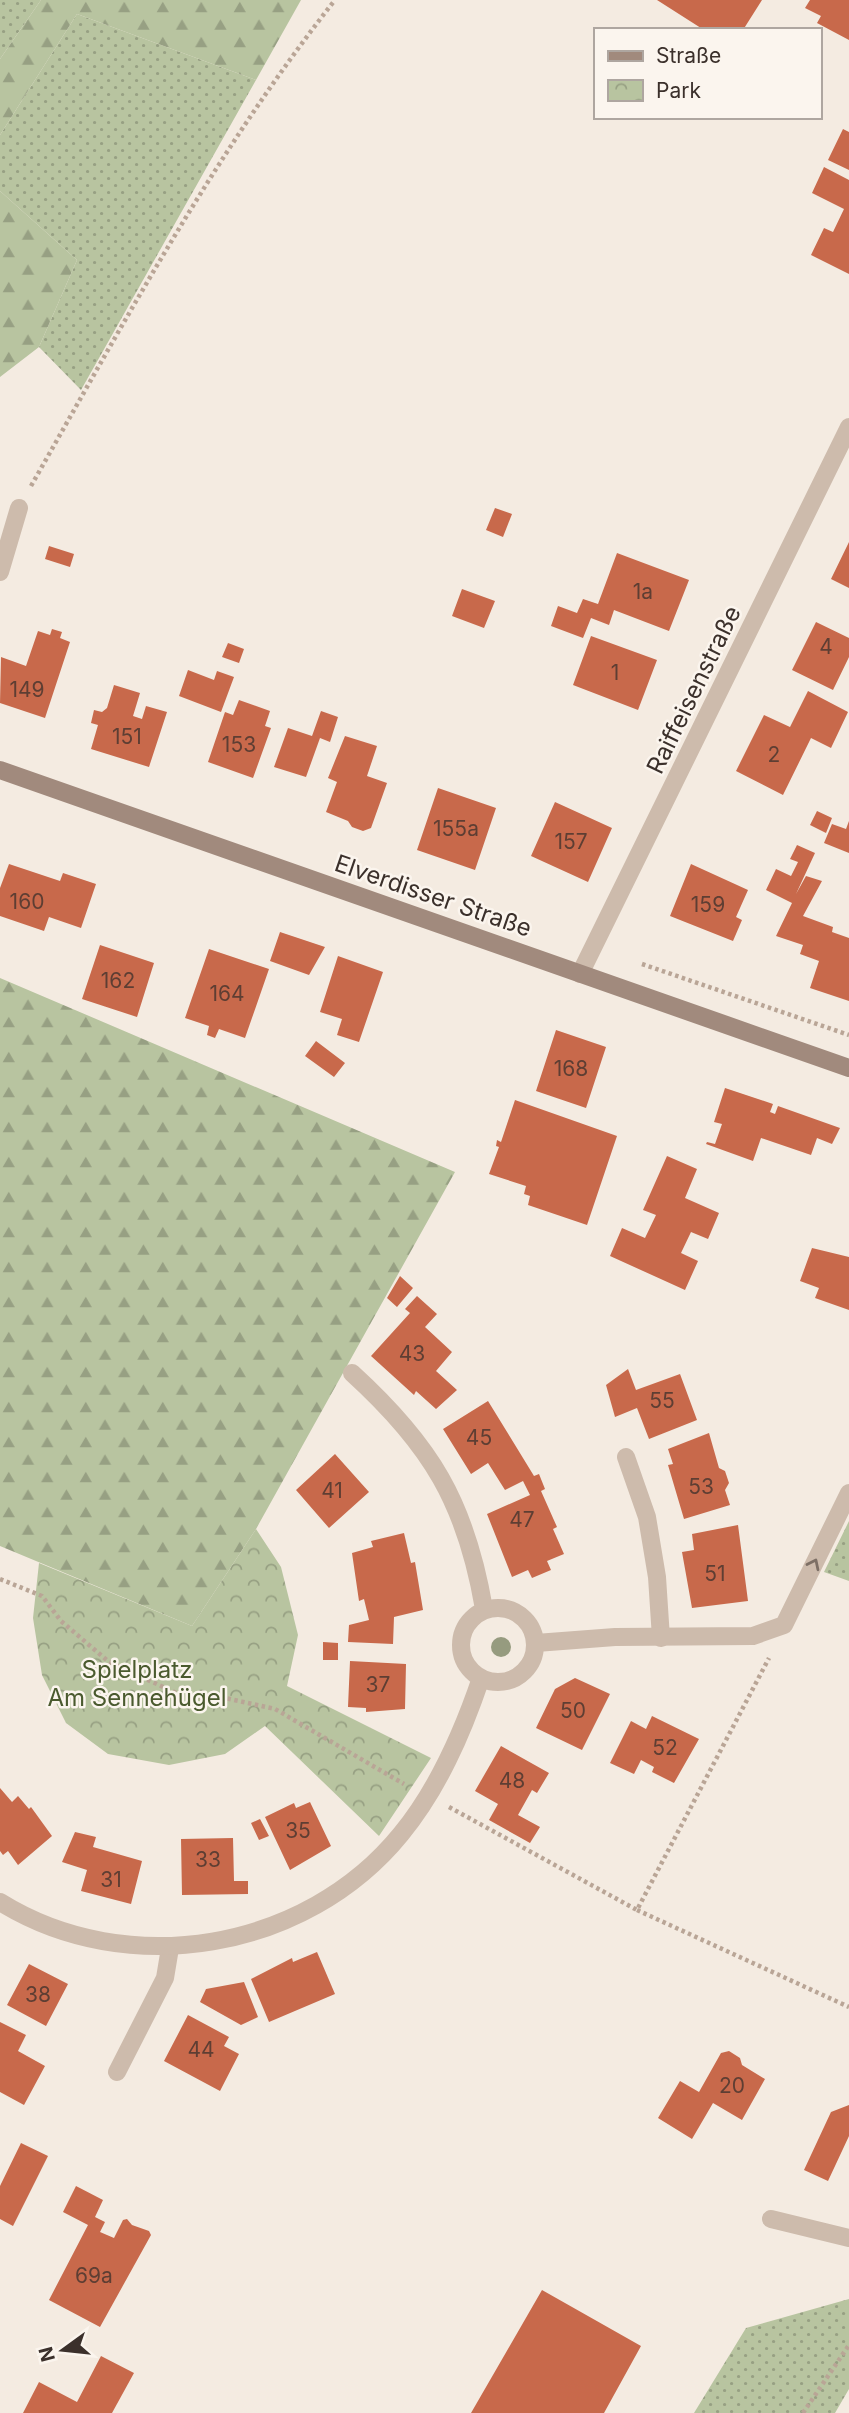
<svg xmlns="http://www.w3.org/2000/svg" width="849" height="2413" font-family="Inter,sans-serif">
<defs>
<pattern id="grass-dots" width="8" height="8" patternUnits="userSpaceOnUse" patternTransform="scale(1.75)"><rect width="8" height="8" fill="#b8c4a0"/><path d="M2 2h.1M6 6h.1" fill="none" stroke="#97a083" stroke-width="1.8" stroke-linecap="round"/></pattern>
<pattern id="forest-firs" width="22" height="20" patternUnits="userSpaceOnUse" patternTransform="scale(1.75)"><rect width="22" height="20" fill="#b8c4a0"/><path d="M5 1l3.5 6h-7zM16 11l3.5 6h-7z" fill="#97a083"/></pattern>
<pattern id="park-crowns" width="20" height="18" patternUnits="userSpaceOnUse" patternTransform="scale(1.75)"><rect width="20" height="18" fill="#b8c4a0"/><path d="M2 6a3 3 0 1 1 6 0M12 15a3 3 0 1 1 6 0" fill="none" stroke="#97a083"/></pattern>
</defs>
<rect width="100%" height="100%" fill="#f4ebe1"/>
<!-- grass -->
<path fill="url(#grass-dots)" d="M0,0H41L0,59Z
M77,14L256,80L81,390L39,347L77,260L0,191V135Z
M849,1521V1581L824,1572Z
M849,2299V2389L835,2413H694L746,2328Z"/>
<!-- forest -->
<path fill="url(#forest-firs)" d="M41,0H301L256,80L77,14L0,135V59Z
M0,191L77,260L39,347L0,377Z
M0,978L455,1172L256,1529L192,1626L0,1546Z"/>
<!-- park -->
<path fill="url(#park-crowns)" d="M256,1529L281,1567L298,1635L287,1686L431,1758L379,1836L265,1726L225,1754L169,1765L108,1754L66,1723L42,1675L33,1618L39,1563L192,1626Z"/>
<!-- building -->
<path fill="#c8694b" d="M657,0H762L743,30H704Z
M810,0H849V40L817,23L821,16L805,8Z
M843,129L849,132V170L828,160Z
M824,167L849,180V274L811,255L824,228L833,232L844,209L812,193Z
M495,508L512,514L503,537L486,530Z
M849,542V588L831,579Z
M49,546L74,554L70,567L45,559Z
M617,553L689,580L669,631L614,610L609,625L591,618L583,638L551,626L558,606L577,613L583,599L598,604Z
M462,589L495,601L484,628L452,616Z
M816,622L849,638V657L833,690L792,670Z
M52,629L62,632L60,638L70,642L45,718L0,703L1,657L26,666L38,631L50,635Z
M591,636L657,660L638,710L573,685Z
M228,643L244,649L239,663L222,657Z
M188,670L214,680L217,671L234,677L221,712L179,696Z
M114,685L140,693L133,716L142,719L146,706L167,712L149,767L91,749L98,725L91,723L94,710L102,712L107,708Z
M808,691L848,712L831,748L811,738L783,795L736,771L764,715L790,727Z
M239,700L270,711L265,726L271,728L253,778L208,762L225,712L233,715Z
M321,711L338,717L330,742L320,738L306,777L274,767L288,728L312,736Z
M345,736L377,746L367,776L387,783L371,828L363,831L352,827L348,821L326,812L337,782L328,778Z
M438,788L496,808L475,870L417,850Z
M555,802L612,828L588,882L531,856Z
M817,811L832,818L826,833L810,825Z
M849,821V853L824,843L832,824L846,829Z
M797,845L815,853L796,894L806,876L822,881L803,916L833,927L832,932L849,938V1001L810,988L819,961L800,954L803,945L776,936L792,903L766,890L776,869L791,876L798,862L790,859Z
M9,864L60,881L63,873L96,884L81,928L49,917L44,931L0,916V888Z
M691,864L748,890L736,917L742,920L733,941L670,916Z
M280,932L325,947L309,975L270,961Z
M100,945L154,963L137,1017L82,999Z
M209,949L269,969L245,1038L219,1029L215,1038L207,1035L209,1026L185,1018Z
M338,956L383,972L359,1042L337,1035L342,1019L320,1012Z
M556,1030L606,1047L586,1108L536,1091Z
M316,1041L345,1063L334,1077L305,1056Z
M725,1088L773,1104L770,1112L775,1114L778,1106L840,1128L832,1144L817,1138L811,1155L761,1138L753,1161L706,1144L707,1142L715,1144L722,1124L714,1122Z
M515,1100L617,1136L587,1225L528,1205L530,1196L524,1194L526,1186L489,1174L499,1147L496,1146L497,1140L501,1142Z
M667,1156L697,1169L685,1198L719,1213L708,1239L691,1232L681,1253L698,1261L685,1290L610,1256L622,1228L645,1238L656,1215L643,1210Z
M812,1248L849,1257V1310L815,1298L819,1288L800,1281Z
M400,1276L413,1288L397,1307L387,1298Z
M417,1296L437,1314L425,1327L452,1352L436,1371L457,1390L436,1409L416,1391L414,1395L371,1356L410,1313L405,1309Z
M628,1369L636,1390L680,1374L697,1420L649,1439L637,1408L615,1417L606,1385Z
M488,1401L534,1476L539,1474L545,1489L541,1491L557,1527L553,1529L564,1554L547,1561L551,1570L532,1578L528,1570L512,1577L487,1514L530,1495L523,1481L505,1490L488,1463L471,1474L443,1429Z
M709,1433L719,1468L725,1471L729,1483L725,1490L730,1505L684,1519L668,1465L673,1464L668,1449Z
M335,1454L369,1492L329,1528L296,1490Z
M738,1525L748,1601L692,1608L682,1552L694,1550L692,1534Z
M404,1533L411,1563L415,1562L423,1610L394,1617L393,1644L348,1642L349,1625L369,1620L364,1599L359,1601L352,1553L373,1547L371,1541Z
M323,1642L338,1643V1660H323Z
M350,1661L406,1664L405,1709L366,1712V1708L348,1707Z
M575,1678L610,1694L582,1750L536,1728L555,1689Z
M652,1716L699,1739L674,1783L652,1772L654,1767L641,1760L634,1774L610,1763L631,1721L646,1729Z
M501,1746L549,1773L537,1793L532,1790L518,1815L540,1827L530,1843L489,1820L498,1804L475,1791Z
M0,1788L12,1802L18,1796L29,1809L31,1807L52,1836L18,1865L8,1851L3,1855L0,1851Z
M310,1802L331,1846L290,1870L265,1817L294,1803L296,1808Z
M260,1819L269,1836L259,1840L251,1823Z
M75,1832L96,1837L93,1847L142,1861L131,1904L81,1891L87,1870L62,1862Z
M233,1838L234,1881H248V1894L182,1895L181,1839Z
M317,1952L335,1994L269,2022L251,1979L292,1958L293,1962Z
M29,1964L68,1984L46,2026L7,2005Z
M244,1982L258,2017L241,2025L200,2002L206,1989Z
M188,2015L229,2037L224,2046L239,2054L220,2091L164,2061Z
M0,2022L26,2035L18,2051L45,2066L24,2105L0,2092Z
M729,2051L740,2058L742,2065L765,2079L742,2120L713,2103L692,2139L658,2118L680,2081L699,2092L721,2053Z
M849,2105V2136L828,2181L804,2170L831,2112Z
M21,2143L48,2156L13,2226L0,2219V2186Z
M76,2186L103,2200L95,2217L105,2222L100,2232L114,2238L123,2220L127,2219L132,2225L149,2231L151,2235L100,2327L49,2300L88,2225L63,2212Z
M542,2290L641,2346L604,2413H471Z
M101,2356L134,2373L112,2413H23L39,2382L77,2402Z"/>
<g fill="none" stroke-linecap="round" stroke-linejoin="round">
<!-- path -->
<path stroke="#b9a596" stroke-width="4.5" stroke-dasharray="3.5 3.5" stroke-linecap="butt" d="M31,486C126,319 216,151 335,0
M642,964L849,1035
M0,1579L42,1596L61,1621L109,1662L185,1697L225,1698L275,1709L404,1784
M449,1807L637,1910L769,1658
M637,1910L849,2007
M803,2413L849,2345"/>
<!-- lane -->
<path stroke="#cdbbac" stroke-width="18" d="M0,572L19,508
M626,1457L647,1517L657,1577L661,1638
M117,2072L165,1978L170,1948"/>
<!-- street -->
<path stroke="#cdbbac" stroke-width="18" d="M580,974L849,427
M352,1373C431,1445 466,1503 484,1609
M461 1645a37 37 0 1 1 74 0a37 37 0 1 1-74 0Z
M536,1643L615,1637L753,1636L784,1625L849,1493
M0,1902C127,1981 306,1951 401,1834C438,1789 462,1734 481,1678
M771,2219L849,2238"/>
<!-- secondary -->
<path stroke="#a18a7d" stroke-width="18" d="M0,770L849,1068"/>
</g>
<!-- trees -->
<circle fill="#969b7f" cx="501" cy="1647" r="10"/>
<!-- one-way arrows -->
<defs><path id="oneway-chevron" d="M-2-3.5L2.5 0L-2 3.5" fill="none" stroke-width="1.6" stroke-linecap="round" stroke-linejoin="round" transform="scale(1.75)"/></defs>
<use stroke="#7d6f65" href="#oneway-chevron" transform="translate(814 1564) rotate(-64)"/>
<g text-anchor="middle" stroke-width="5" stroke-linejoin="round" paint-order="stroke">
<!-- number labels -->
<g font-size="21" fill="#5e3e33">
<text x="643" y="599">1a</text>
<text x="826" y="654">4</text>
<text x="615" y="680">1</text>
<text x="27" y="697">149</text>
<text x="127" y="744">151</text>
<text x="239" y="752">153</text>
<text x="774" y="762">2</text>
<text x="456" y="836">155a</text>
<text x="571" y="849">157</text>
<text x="27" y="909">160</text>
<text x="708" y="912">159</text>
<text x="118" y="988">162</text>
<text x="227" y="1001">164</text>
<text x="571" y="1076">168</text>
<text x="412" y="1361">43</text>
<text x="662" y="1408">55</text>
<text x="479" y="1445">45</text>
<text x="701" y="1494">53</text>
<text x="332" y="1498">41</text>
<text x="522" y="1527">47</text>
<text x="715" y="1581">51</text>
<text x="378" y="1692">37</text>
<text x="573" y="1718">50</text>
<text x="665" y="1755">52</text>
<text x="512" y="1788">48</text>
<text x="298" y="1838">35</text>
<text x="208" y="1867">33</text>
<text x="111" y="1887">31</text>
<text x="38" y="2002">38</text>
<text x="201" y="2057">44</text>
<text x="732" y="2093">20</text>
<text x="94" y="2283">69a</text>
</g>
<!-- street labels -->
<g font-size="24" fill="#3b302b" stroke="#fbf5ee">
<text transform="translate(694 690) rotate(-64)" y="8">Raiffeisenstraße</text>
<text transform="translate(433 896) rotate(19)" y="8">Elverdisser Straße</text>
</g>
<!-- park labels -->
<g font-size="24" fill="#4a5a2e" stroke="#fbf5ee">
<text x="137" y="1678">Spielplatz<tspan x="137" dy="28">Am Sennehügel</tspan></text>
</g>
</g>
<!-- legend -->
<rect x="594" y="28" width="228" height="91" fill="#fbf5ee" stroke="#aea6a0" stroke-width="2"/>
<rect x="608" y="51" width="35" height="10" fill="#a18a7d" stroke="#aea6a0" stroke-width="2"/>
<text x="656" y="63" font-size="21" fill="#3b302b">Straße</text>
<rect x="608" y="80" width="35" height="21" fill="url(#park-crowns)" stroke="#aea6a0" stroke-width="2"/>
<text x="656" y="98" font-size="21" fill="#3b302b">Park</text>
<!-- north arrow -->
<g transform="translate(63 2350) rotate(255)" stroke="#fbf5ee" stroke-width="5" paint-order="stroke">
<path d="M0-5L12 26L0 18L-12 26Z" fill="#3b302b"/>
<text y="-10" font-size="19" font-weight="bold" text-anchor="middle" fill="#3b302b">N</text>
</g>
</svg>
